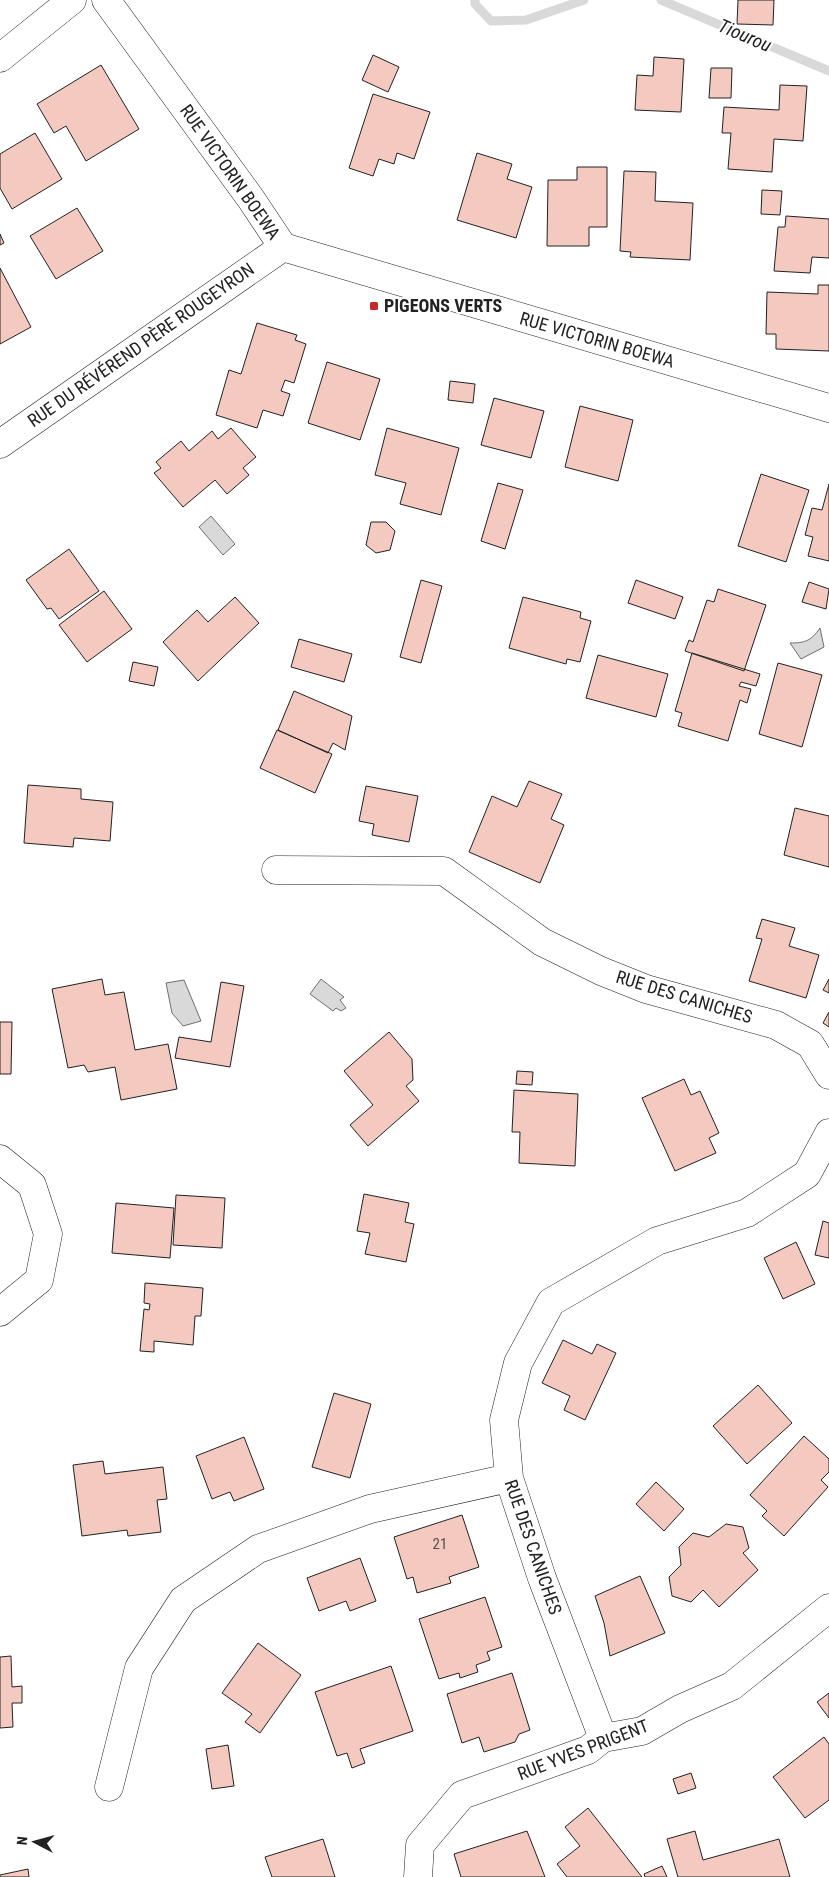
<svg xmlns="http://www.w3.org/2000/svg" width="829" height="1877" font-family="'Roboto Condensed',sans-serif">
<rect width="100%" height="100%" fill="#fff"/>
<!-- water -->
<path fill="#d9d9d9" stroke="#6f6f6f" d="M211,516L235,544L223,555L199,527Z
M820,628L824,647L801,659L790,643C805,643 811,641 820,628Z
M321,979L344,997L340,1000L346,1008L341,1011L336,1008L333,1011L310,994Z
M184,980L201,1021L183,1026L172,1013L166,983Z"/>
<g fill="none" stroke-linecap="round" stroke-linejoin="round">
<!-- stream -->
<path stroke="#d9d9d9" stroke-width="9" d="M475,0V4L491,21L526,20L584,0
M661,0L829,71"/>
</g>
<!-- building -->
<path fill="#f3c9c0" stroke="#222" d="M738,0H774L773,25L737,24Z
M373,55L399,67L388,92L362,80Z
M654,57L684,59L681,112L635,110L637,75L653,76Z
M101,65L139,129L86,161L66,126L54,133L37,104Z
M711,68H732L731,98H709Z
M780,85L807,86L803,141L774,139L772,172L728,169L731,133H722L724,107L779,110Z
M373,94L430,112L414,159L397,153L394,164L379,159L373,176L349,168Z
M35,133L62,179L12,209L0,188V154Z
M477,153L512,164L507,179L532,187L516,238L457,220Z
M577,167H607V227H589V246H547L548,180H577Z
M624,171L656,172L655,201L693,203L690,260L630,257L631,252L620,251Z
M762,190L782,191L780,215L761,214Z
M77,208L103,251L56,279L30,236Z
M786,216L829,219V258L812,257L810,273L774,271L778,227H785Z
M0,234L4,243L0,245Z
M0,268L31,327L0,344Z
M818,285H829V351L776,349V334H766L767,292L818,294Z
M257,323L297,335L295,340L306,344L294,383L285,380L281,391L290,394L283,416L263,410L257,428L216,415L229,370L241,374Z
M327,362L380,379L360,440L308,423Z
M450,381L475,384L473,403L448,400Z
M494,398L544,411L531,458L481,445Z
M580,406L633,420L618,481L565,467Z
M231,428L256,457L243,468L249,475L227,494L215,480L183,507L154,473L161,468L156,462L181,441L189,451L212,431L218,439Z
M387,428L459,448L441,515L400,504L406,483L375,475Z
M761,474L809,490L786,562L738,546Z
M498,483L523,490L505,549L481,541Z
M829,484V561L808,556L813,537L805,535L812,508L822,510Z
M371,522H386L395,531L390,550L376,553L366,545Z
M69,549L99,591L59,619L51,608L47,609L26,580Z
M421,580L442,586L421,663L400,657Z
M636,580L683,597L675,619L628,603Z
M809,582L829,589L826,609L802,602Z
M718,589L766,605L744,671L685,651L689,640L693,642L707,600L714,602Z
M104,591L132,629L87,662L59,625Z
M235,597L259,623L198,681L163,642L197,610L208,622Z
M523,597L581,612L580,618L591,621L580,662L567,659L566,664L509,648Z
M299,639L352,654L344,682L291,667Z
M692,653L760,674L756,686L741,682L739,686L751,689L747,703L740,700L728,741L678,726L682,713L675,711Z
M598,655L668,674L656,717L586,698Z
M133,662L158,667L154,686L129,681Z
M778,663L822,675L802,747L759,734Z
M294,691L352,716L345,750L333,743L328,753L278,730Z
M277,730L332,754L315,793L260,768Z
M529,781L562,794L551,819L564,825L540,883L469,852L492,796L517,807Z
M28,785L81,789V799L113,802L110,841L74,838L73,847L24,843Z
M366,786L418,796L409,842L372,835L374,824L359,821Z
M795,808L829,816V867L784,855Z
M762,919L795,928L789,946L819,955L806,998L749,981L762,939L756,938Z
M102,979L105,995L124,992L135,1050L168,1044L177,1089L121,1100L115,1067L88,1072L84,1065L68,1068L52,989Z
M829,979V993L823,990Z
M221,982L244,986L230,1067L175,1058L179,1037L211,1042Z
M829,1012V1027L823,1023Z
M0,1022H12L11,1074H0Z
M389,1032L412,1059L413,1080L406,1086L419,1101L368,1146L350,1125L373,1105L344,1071Z
M517,1071L533,1072L532,1085L516,1084Z
M684,1079L691,1095L700,1091L719,1133L709,1138L716,1153L675,1171L642,1098Z
M514,1090L578,1094L575,1166L519,1163L520,1132H512Z
M364,1194L409,1203L405,1222L414,1224L406,1262L365,1254L370,1233L357,1231Z
M176,1195L225,1198L222,1248L173,1245Z
M116,1203L174,1208L170,1258L112,1253Z
M823,1221L829,1223V1258L815,1255Z
M796,1242L815,1284L783,1299L764,1258Z
M145,1283L203,1288L201,1316H195L193,1345L154,1341V1352L140,1351L144,1309L149,1310L150,1304L144,1303Z
M563,1340L592,1354L597,1344L616,1353L585,1420L564,1410L570,1396L542,1383Z
M758,1385L792,1423L747,1464L713,1426Z
M334,1393L371,1404L350,1478L312,1467Z
M804,1436L829,1459V1472L821,1480L828,1487L784,1536L762,1516L767,1511L750,1495Z
M244,1437L264,1489L234,1501L230,1492L212,1499L196,1456Z
M103,1461L105,1474L163,1467L167,1499L157,1500L161,1532L128,1536L127,1530L82,1536L73,1465Z
M656,1482L684,1509L664,1531L636,1504Z
M462,1515L479,1567L449,1577L451,1583L417,1593L413,1577L407,1579L394,1537Z
M726,1524L743,1527L749,1548L743,1553L758,1570L719,1607L703,1590L691,1602L672,1596L669,1577L681,1565L679,1547L693,1533L709,1537Z
M360,1558L376,1601L350,1611L346,1601L319,1611L307,1578Z
M640,1576L665,1633L610,1656L604,1623L595,1596Z
M485,1597L502,1647L487,1652L490,1660L476,1665L478,1672L460,1678L459,1673L439,1679L419,1619Z
M258,1643L301,1675L260,1733L245,1722L252,1714L222,1693Z
M11,1656L12,1687L22,1686V1703H12L13,1727L0,1728V1657Z
M391,1666L413,1731L360,1749L365,1763L352,1768L347,1753L337,1756L315,1692Z
M512,1673L530,1730L519,1734L515,1742L484,1752L479,1737L462,1743L447,1694Z
M829,1693V1718L817,1702Z
M824,1737L829,1744V1800L805,1818L773,1777Z
M228,1745L234,1786L212,1789L206,1749Z
M691,1773L696,1788L678,1794L673,1779Z
M588,1808L642,1877H567L557,1864L580,1846L565,1827Z
M527,1831L545,1877H461L454,1854Z
M695,1831L703,1860L779,1839L790,1877H678L667,1839Z
M323,1839L335,1877H272L265,1857Z
M662,1866L667,1877H645L644,1874Z
M28,1869L29,1877H0V1875Z"/>
<g fill="none" stroke-linecap="round" stroke-linejoin="round">
<!-- minor casing -->
<g stroke="#222" stroke-width="29">
<path id="minor" d="M106,0L251,199L283,247L829,408
M0,58L72,0
M0,444L283,247
M276,870L444,871L542,942L601,971L646,989L776,1025L810,1044L829,1075
M0,1159L32,1185L48,1234L39,1280L0,1312
M603,1738L542,1578L509,1478L504,1420L518,1363L551,1302L657,1241L747,1213L807,1174L829,1133
M109,1787L139,1668L183,1600L258,1549L370,1509L509,1478
M418,1877L420,1845L462,1795L588,1750L603,1738L642,1731L680,1709L732,1686L829,1608"/>
</g>
<!-- minor -->
<use href="#minor" stroke="#fff" stroke-width="28"/>
</g>
<!-- markers -->
<rect fill="#c62828" stroke="#fff" stroke-width="2" x="369" y="301" width="10" height="10" rx="2.5"/>
<g text-anchor="middle" stroke-width="4" stroke-linejoin="round" paint-order="stroke">
<!-- number labels -->
<g font-size="15" fill="#564c4a">
<text x="440" y="1549">21</text>
</g>
<!-- street labels -->
<g font-size="18" fill="#222" stroke="#fff">
<text transform="translate(230 172) rotate(55)" y="6">RUE VICTORIN BOEWA</text>
<text transform="translate(597 340) rotate(16)" y="6">RUE VICTORIN BOEWA</text>
<text transform="translate(141 345) rotate(-35)" y="6">RUE DU RÉVÉREND PÈRE ROUGEYRON</text>
<text transform="translate(684 997) rotate(17)" y="6">RUE DES CANICHES</text>
<text transform="translate(533 1547) rotate(71)" y="6">RUE DES CANICHES</text>
<text transform="translate(583 1750) rotate(-21)" y="6">RUE YVES PRIGENT</text>
</g>
<!-- poi labels -->
<g font-size="18" font-weight="bold" fill="#222" stroke="#fff" text-anchor="start">
<text x="384" y="312">PIGEONS VERTS</text>
</g>
<!-- water labels -->
<g font-size="19" font-style="italic" fill="#222" stroke="#fff">
<text transform="translate(745 35) rotate(23)" y="7">Tiourou</text>
</g>
</g>
<!-- north arrow -->
<g transform="translate(35 1842) rotate(276)" stroke="#ffffff" stroke-width="4" paint-order="stroke">
<path d="M0-4L9 19L0 12L-9 19Z" fill="#222222"/>
<text y="-8" font-size="14" font-weight="bold" text-anchor="middle" fill="#222222">N</text>
</g>
</svg>
